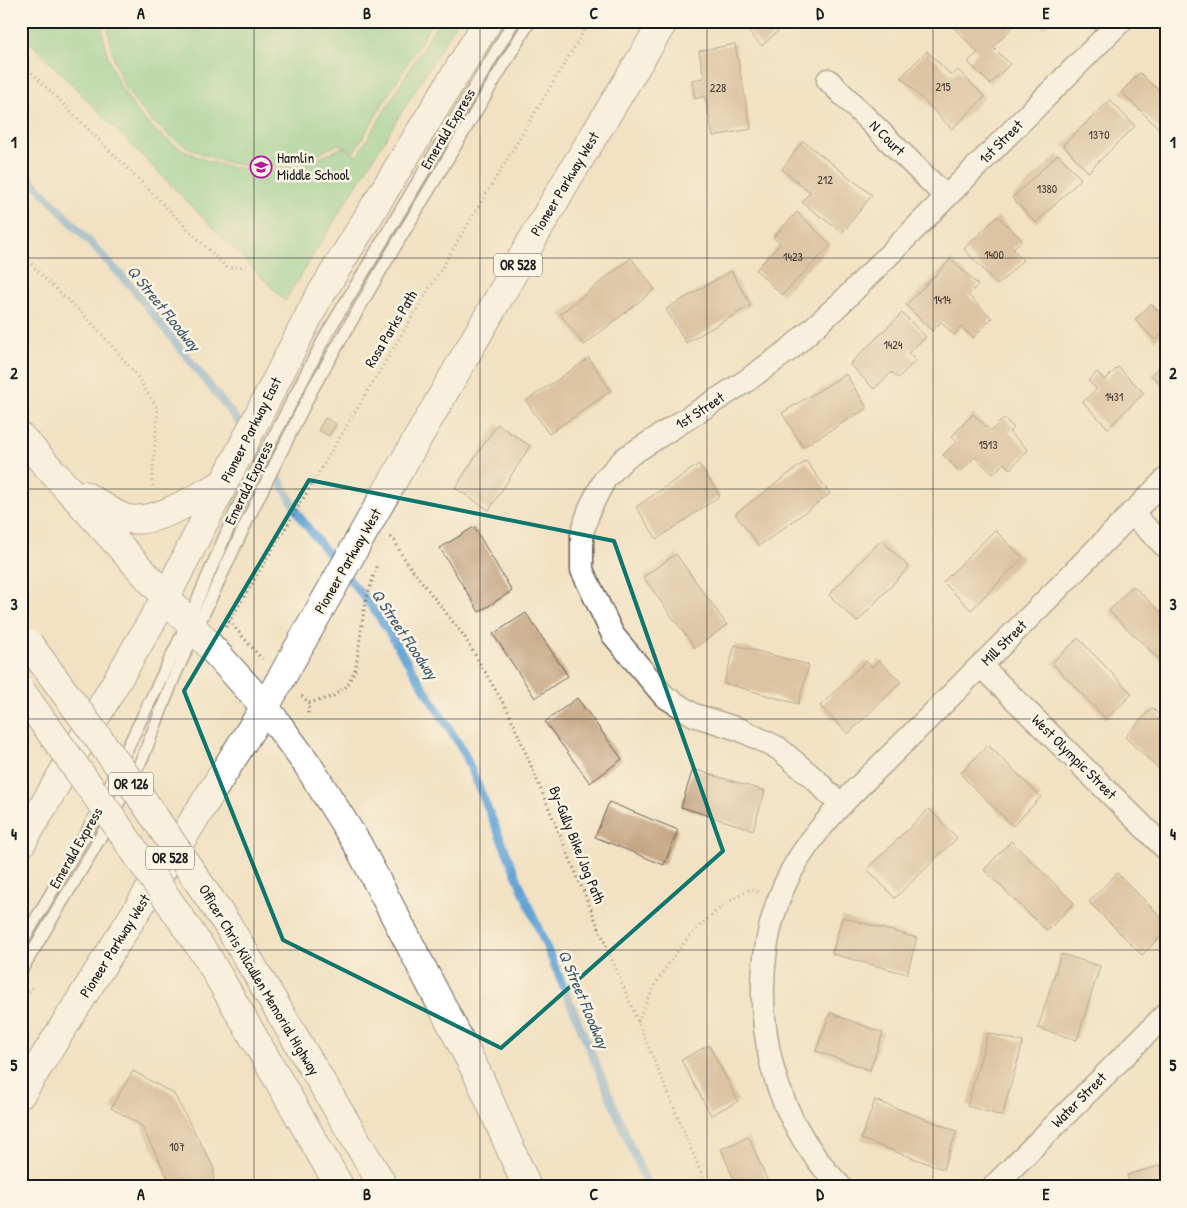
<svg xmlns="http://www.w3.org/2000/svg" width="1187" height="1208" font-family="'Patrick Hand',sans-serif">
<rect width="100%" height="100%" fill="#fcf5e5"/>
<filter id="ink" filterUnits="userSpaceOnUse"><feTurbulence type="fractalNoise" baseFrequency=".02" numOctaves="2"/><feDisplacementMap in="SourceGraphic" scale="10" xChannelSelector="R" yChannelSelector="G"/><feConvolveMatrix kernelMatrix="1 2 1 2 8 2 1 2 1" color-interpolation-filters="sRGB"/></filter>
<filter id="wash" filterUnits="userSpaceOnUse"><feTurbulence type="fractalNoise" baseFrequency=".0096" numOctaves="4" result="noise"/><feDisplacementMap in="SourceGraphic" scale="20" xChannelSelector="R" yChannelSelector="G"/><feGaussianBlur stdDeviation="1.12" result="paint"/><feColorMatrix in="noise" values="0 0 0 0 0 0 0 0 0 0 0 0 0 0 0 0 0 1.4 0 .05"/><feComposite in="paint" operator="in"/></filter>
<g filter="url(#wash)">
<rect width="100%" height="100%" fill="#f2e1c2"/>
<!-- green -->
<path fill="#7ed091" stroke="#4d7656" d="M21,21H102C103,51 114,78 131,103C169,157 239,182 303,164C317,160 329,154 342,147L357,156L439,21H458L285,301L21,33Z
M107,21H433L354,152L339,144C326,150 314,156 300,160C233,181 157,145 124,84C114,65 110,43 107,21Z"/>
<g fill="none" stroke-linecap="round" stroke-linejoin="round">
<!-- stream -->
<path stroke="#62a3d5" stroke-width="8" d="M21,169L131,286L244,429
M252,441L277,475L300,517L322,546L376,612L464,752L648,1187"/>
</g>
<g id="blocks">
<!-- building -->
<path fill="#c09e7c" d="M744,21H779L783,26L762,46L741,24Z
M954,21H1018L993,47L1010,64L990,84L968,62L978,52L951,25Z
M1037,21H1050L1044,28Z
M735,44L751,129L713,136L705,96L695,99L692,80L704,78L699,51Z
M927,51L952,76L958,70L985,97L952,129L901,77Z
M1140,73L1158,90L1166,82V135L1121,92Z
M1110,100L1135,126L1088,172L1063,145Z
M803,141L872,195L842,233L802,202L810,192L782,169Z
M1058,154L1081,179L1036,223L1012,198Z
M797,212L831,245L782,295L756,270L780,244L773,237Z
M998,216L1022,240L1013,249L1023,260L998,285L964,249Z
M631,258L655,289L584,345L560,314Z
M951,259L978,285L968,295L992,318L973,338L961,327L954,335L941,322L932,331L906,305Z
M731,271L751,305L686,343L666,309Z
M1151,304L1166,319V330L1155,340L1135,320Z
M902,313L926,337L908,353L916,361L898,378L892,372L874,389L850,364Z
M589,358L611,391L549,434L526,401Z
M1166,361V390L1151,375Z
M1118,367L1144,393L1108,428L1083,402L1097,389L1088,381L1097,372L1105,380Z
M846,374L867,408L803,447L782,413Z
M973,414L991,431L1004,418L1014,428L1009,432L1028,450L1010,469L1004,463L993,474L975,457L960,472L943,455L957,441L952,436Z
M325,418L336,424L329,436L318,430Z
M497,424L530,446L489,510L455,488Z
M806,461L830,494L759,546L735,514Z
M699,464L720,496L657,539L636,507Z
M474,527L512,591L479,612L440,548Z
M995,530L1023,558L971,610L943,582Z
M881,540L909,567L857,622L829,595Z
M676,554L727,625L695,648L643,577Z
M1133,586L1166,617V666L1109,611Z
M526,613L568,676L535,698L493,634Z
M1078,638L1132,694L1106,719L1052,663Z
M735,645L809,665L798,704L724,683Z
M879,660L901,682L848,734L820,706L866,661L872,667Z
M577,698L622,759L590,783L545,722Z
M1152,708L1166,721V776L1125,737Z
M988,745L1041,797L1013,826L960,774Z
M693,769L765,791L753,830L681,807Z
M609,802L678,830L664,865L595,837Z
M929,809L957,838L895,898L867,869Z
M1011,841L1074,903L1047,931L984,870Z
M1117,873L1166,922V931L1142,955L1089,902Z
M842,917L917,938L907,974L832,954Z
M1061,954L1100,966L1077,1040L1038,1028Z
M830,1013L883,1033L870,1070L816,1051Z
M988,1033L1023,1042L1002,1116L967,1106Z
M709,1045L738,1101L711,1115L681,1060Z
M133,1071L174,1094L214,1168L213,1187H169V1180L141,1125L111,1108Z
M875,1100L957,1131L943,1169L861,1139Z
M749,1137L770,1187H737L721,1149Z
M1166,1164V1187H1130L1127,1175Z"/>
</g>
</g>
<g filter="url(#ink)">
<use href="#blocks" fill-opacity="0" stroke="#676156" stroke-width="1"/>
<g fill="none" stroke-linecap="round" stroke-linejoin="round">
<!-- lane casing -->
<g stroke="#676156" stroke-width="14">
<path id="lane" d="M21,944L87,832L188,622L238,506L326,335L514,21
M21,971L95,847L143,757L175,675L247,521L313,388L380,272L530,21"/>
</g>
<!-- street casing -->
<g stroke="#676156" stroke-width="25">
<path id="street" d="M828,80L946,197
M1131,513L1166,547
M981,666L1166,849
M840,805L817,781L778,748L741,730L694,715L664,696L613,635L582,570V533L590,508L605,479L625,458L746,381L790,349L842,302L1121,21
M841,1187C803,1149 777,1099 768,1047C757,989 763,923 792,870C815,828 850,795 884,762C914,732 945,702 975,671C1040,608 1102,543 1166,479
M993,1187L1166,1014"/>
</g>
<!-- primary casing -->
<g stroke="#676156" stroke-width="30">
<path id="primary" d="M21,844L166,597L316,302L488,21
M21,1094L265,707L375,512L568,178L664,21"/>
</g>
<!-- highway casing -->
<g stroke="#676156" stroke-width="30">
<path id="highway" d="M21,437L265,707L307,764L358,845L480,1079L527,1187
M84,495C95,501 113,514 124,518C152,527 200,496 224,483
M229,927L384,1187
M209,960L340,1187"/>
</g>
<!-- path -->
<path stroke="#676156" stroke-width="3" stroke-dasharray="1 4" stroke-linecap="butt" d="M21,62L227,268L248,266
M21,253L46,280L81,312L100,332L135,373L149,395L158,409L152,481L154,490
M391,537L396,542L400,552L411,568L464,636L509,713L707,1187
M229,621L262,659
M226,627L590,21
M302,696L309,703L332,697L347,686L353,674L356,667L365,603L377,565
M308,713L309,703
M21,1005L33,986
M638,1022C659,968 698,915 751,889L758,892"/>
<!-- lane -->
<use href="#lane" stroke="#fff" stroke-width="11"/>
<!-- street -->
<use href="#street" stroke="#fff" stroke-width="22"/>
<!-- primary -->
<use href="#primary" stroke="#fff" stroke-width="28"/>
<!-- highway -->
<use href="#highway" stroke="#fff" stroke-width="28"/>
<!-- highway-bridge casing -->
<g stroke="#676156" stroke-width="30" stroke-linecap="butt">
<path id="highway-bridge" d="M29,644L132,784L229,927
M21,691L110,815L209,960"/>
</g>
<!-- highway-bridge -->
<use href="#highway-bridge" stroke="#fff" stroke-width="28"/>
</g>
</g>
<!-- marked area -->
<path d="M0 0H1187V1208H0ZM309,480L614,541L723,851L501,1048L283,940L184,691Z" fill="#f2e1c2" fill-opacity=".55" fill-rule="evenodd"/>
<path fill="none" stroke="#0f766e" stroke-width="4" stroke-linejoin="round" d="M309,480L614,541L723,851L501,1048L283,940L184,691Z"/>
<!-- grid -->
<path fill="none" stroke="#1c1c1c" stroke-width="1" stroke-opacity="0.55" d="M254,21V1187M480,21V1187M707,21V1187M933,21V1187M21,258H1166M21,489H1166M21,719H1166M21,950H1166"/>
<!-- icons -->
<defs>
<g id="school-ring" transform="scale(1.125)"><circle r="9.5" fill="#fcf5e5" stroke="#b5179e" stroke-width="1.5"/><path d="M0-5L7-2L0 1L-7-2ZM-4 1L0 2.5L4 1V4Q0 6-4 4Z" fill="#b5179e"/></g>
</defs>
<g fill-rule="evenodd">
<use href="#school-ring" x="261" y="167"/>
</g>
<g text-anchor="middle" stroke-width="5" stroke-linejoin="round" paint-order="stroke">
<!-- number labels -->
<g font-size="12" fill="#453c34">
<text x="943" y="91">215</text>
<text x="718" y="92">228</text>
<text x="1099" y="139">1370</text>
<text x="825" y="184">212</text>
<text x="1047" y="193">1380</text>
<text x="994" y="259">1400</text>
<text x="793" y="261">1423</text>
<text x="942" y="304">1414</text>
<text x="893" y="349">1424</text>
<text x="1114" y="401">1431</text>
<text x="988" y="449">1513</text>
<text x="177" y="1151">107</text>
</g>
<!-- shield labels -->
<g fill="#fcf5e5" stroke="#5f5d58" stroke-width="1">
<rect x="494" y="253.5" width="48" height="23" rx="4"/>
<rect x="108.5" y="772.5" width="45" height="23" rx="4"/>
<rect x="146" y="846.5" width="48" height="23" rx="4"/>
</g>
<g font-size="14" font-weight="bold" fill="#1c1c1c">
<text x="518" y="270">OR 528</text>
<text x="131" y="789">OR 126</text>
<text x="170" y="863">OR 528</text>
</g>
<!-- street labels -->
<g font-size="15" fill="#1c1c1c" stroke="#fcf5e5">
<text transform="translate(448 129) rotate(-59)" y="5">Emerald Express</text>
<text transform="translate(887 138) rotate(45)" y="5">N Court</text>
<text transform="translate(1001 142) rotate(-45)" y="5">1st Street</text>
<text transform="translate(565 184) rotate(-59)" y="5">Pioneer Parkway West</text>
<text transform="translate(391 329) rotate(-59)" y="5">Rosa Parks Path</text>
<text transform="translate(700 411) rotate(-33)" y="5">1st Street</text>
<text transform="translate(251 430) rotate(-63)" y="5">Pioneer Parkway East</text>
<text transform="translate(249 483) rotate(-64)" y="5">Emerald Express</text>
<text transform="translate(348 561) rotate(-60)" y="5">Pioneer Parkway West</text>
<text transform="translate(1004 643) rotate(-45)" y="5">Mill Street</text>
<text transform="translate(1074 757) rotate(45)" y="5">West Olympic Street</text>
<text transform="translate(577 845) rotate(68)" y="5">By-Gully Bike/Jog Path</text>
<text transform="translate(76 848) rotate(-60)" y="5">Emerald Express</text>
<text transform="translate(115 946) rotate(-58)" y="5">Pioneer Parkway West</text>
<text transform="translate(259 980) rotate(59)" y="5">Officer Chris Kilcullen Memorial Highway</text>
<text transform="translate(1079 1100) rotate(-45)" y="5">Water Street</text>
</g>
<!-- poi labels -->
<g font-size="15" fill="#1c1c1c" stroke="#fcf5e5" text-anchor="start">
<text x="277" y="163">Hamlin<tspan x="277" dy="17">Middle School</tspan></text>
</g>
<!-- water labels -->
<g font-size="16" font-style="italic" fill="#3c596f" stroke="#fcf5e5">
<text transform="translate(164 308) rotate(51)" y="6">Q Street Floodway</text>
<text transform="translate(405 634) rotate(56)" y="6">Q Street Floodway</text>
<text transform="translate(584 999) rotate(67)" y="6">Q Street Floodway</text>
</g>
</g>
<!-- margin -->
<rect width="1187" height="1208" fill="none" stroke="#fcf5e5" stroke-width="55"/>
<rect x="28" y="28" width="1132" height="1152" fill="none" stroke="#1c1c1c" stroke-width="2"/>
<g font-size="16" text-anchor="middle" font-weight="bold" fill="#1c1c1c">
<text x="141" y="19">A</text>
<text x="367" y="19">B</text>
<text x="594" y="19">C</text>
<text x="820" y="19">D</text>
<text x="1046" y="19">E</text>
<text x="14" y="148">1</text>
<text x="1173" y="148">1</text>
<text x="14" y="379">2</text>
<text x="1173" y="379">2</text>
<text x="14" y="610">3</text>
<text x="1173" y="610">3</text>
<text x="14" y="840">4</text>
<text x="1173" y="840">4</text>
<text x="14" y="1071">5</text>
<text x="1173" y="1071">5</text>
<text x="141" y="1200">A</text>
<text x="367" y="1200">B</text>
<text x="594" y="1200">C</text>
<text x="820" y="1200">D</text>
<text x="1046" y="1200">E</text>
</g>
</svg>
